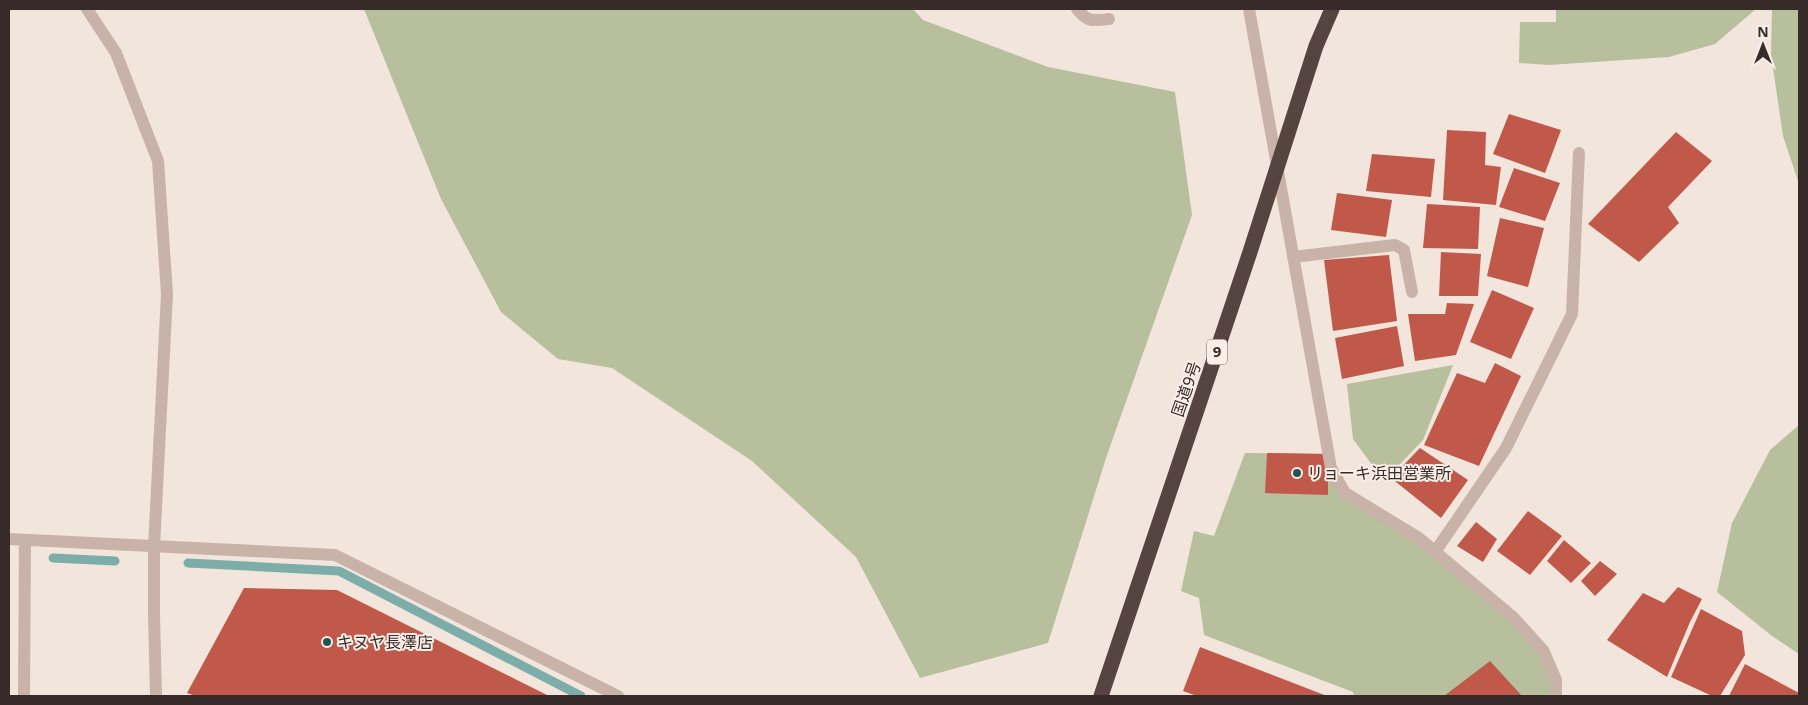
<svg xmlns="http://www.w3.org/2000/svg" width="1808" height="705" font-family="'Noto Sans','Noto Sans JP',sans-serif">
<rect width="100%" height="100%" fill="#f1e5dc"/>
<!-- green -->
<path fill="#b8bf9c" d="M364,9H913L923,20L1048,67L1175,92L1192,215L1106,458L1048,643L920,678L856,557L752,461L612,368L558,359L501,312L441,199Z
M1556,9H1756L1715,44L1669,57L1549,65L1519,63L1520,22H1556Z
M1772,9H1799V184L1783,136L1771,54Z
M1453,365L1423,440L1384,481L1353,439L1347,384Z
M1799,425V654L1772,636L1717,592L1732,523L1770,450Z
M1245,453L1328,454L1339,493L1410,532L1537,643L1556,680L1553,696H1354L1353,692L1204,635L1199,598L1181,591L1194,531L1214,536Z"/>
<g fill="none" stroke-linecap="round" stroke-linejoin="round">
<!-- stream -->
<path stroke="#7cada9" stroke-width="9" d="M53,558L115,561
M188,563L339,571L581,696"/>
</g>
<!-- building -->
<path fill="#c1594a" d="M1509,114L1561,130L1545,173L1493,154Z
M1447,130L1486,132L1485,165L1501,167L1496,205L1443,200Z
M1676,132L1712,161L1668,207L1679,223L1639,262L1588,224Z
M1372,154L1435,159L1431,197L1366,191Z
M1514,168L1560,183L1545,221L1499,207Z
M1337,193L1392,200L1386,237L1331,230Z
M1427,204L1480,207L1478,249L1423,248Z
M1500,218L1544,228L1528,287L1487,276Z
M1441,252L1481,254L1478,296H1439Z
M1389,255L1397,321L1333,331L1324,260Z
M1492,290L1534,308L1511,359L1470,342Z
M1447,303L1474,304L1456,355L1415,361L1408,314H1445Z
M1397,326L1404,366L1342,379L1335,338Z
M1495,363L1521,376L1479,466L1424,445L1457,373L1485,383Z
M1420,448L1468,480L1441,518L1391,478Z
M1267,453L1328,454V495L1265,493Z
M1528,511L1562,536L1530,575L1497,551Z
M1476,522L1497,539L1483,562L1457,546Z
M1564,540L1591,563L1571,583L1547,561Z
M1600,561L1617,574L1595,596L1581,581Z
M1678,587L1702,599L1690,622L1667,677L1607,640L1643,593L1664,603Z
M244,588L337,590L549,696H196L187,693Z
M1701,609L1742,631L1745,655L1720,696H1712L1671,677Z
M1200,647L1327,696H1197L1183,691Z
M1490,661L1522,696H1444Z
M1745,664L1799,693L1798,696H1729Z"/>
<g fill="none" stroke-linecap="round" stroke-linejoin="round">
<!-- minor -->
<path stroke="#c9b3a8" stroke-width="12" d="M87,9L116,53L158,161L167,294L154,547V614L156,696
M1077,9C1087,22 1093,21 1109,19
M1249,9L1331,468L1345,493L1419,538L1513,617L1543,650L1556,680V696
M1293,257L1395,245L1404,250L1412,292
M9,539L335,555L618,696
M1435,552L1506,448L1572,314L1579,153
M24,696L25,540"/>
<!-- highway -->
<path stroke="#564440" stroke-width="15" d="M1101,696L1250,252L1316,46L1332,9"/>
</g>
<!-- markers -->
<g fill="#1f5653" stroke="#f9efe8" stroke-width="2">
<circle cx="1297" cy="473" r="5"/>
<circle cx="327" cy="642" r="5"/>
</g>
<g text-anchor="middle" stroke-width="4" stroke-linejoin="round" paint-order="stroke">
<!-- shield labels -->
<rect fill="#f9efe8" stroke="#706662" stroke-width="1" x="1207" y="339.5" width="20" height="25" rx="4"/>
<g font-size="15" font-weight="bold" fill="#362b28">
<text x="1217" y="357">9</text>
</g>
<!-- street labels -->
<g font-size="16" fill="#362b28" stroke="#f9efe8">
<text transform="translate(1186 389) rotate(-71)" y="6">国道9号</text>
</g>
<!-- poi labels -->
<g font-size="16" fill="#362b28" stroke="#f9efe8" text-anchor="start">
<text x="1307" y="479">リョーキ浜田営業所</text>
<text x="337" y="648">キヌヤ長澤店</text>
</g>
</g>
<!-- border -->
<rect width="1808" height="705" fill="none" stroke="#362b28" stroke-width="20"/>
<!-- north arrow -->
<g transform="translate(1763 45)" stroke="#f9efe8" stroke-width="4" paint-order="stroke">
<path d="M0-4L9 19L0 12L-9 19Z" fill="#362b28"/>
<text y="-8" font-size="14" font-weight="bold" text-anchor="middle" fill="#362b28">N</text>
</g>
</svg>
